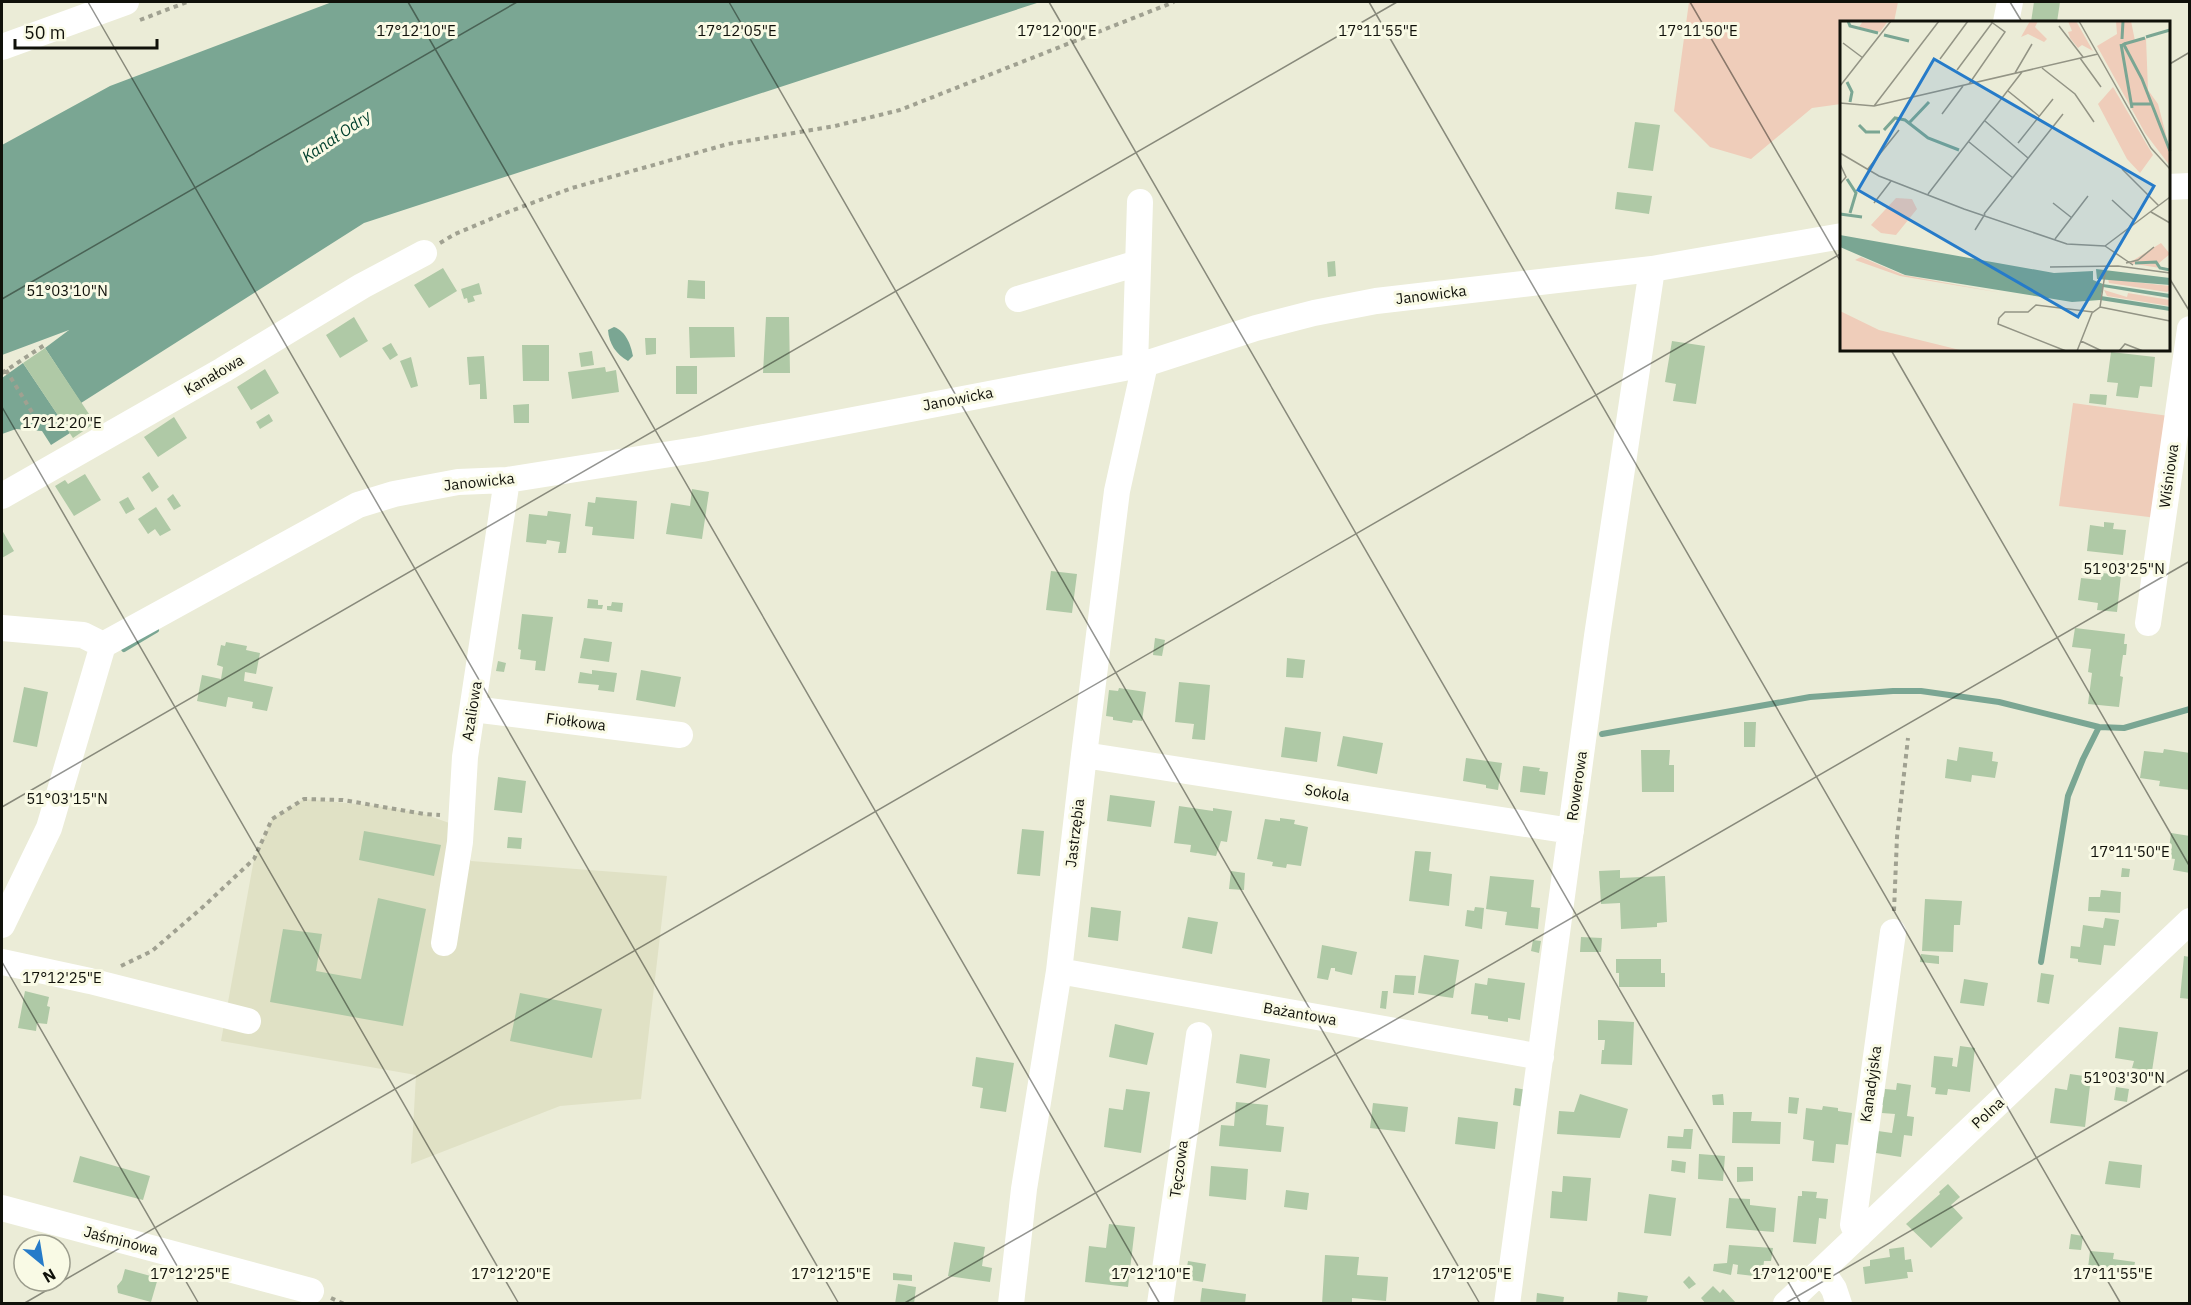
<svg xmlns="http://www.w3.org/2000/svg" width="2191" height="1305" font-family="'IBM Plex Sans',sans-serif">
<rect width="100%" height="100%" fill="#ebecd7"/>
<!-- built -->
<path fill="#e0e1c5" d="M304,799L378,806L424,814L452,824L471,861L667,876L641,1099L560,1106L411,1164L416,1075L221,1041L254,859L272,819Z"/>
<!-- green -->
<path fill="#efcdba" d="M1689,2H1898L1894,22H1842L1841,104L1812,108L1751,159L1710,147L1674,111Z
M2073,403L2169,416L2157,518L2059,506Z"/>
<!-- water -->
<path fill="#7aa693" d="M332,2H1040L364,223L81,403L45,348L69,330L2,355V145L110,86Z
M614,327C626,331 631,345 633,356L628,361C616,354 609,344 608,330Z
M23,363L70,433L51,445L42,431L16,429L2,434V378Z"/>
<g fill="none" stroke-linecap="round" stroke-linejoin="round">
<!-- stream -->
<path stroke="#7aa693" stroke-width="6" d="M124,649L156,630
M1602,734L1810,697L1893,691H1921L1999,702L2099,727L2124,728L2190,709
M2041,962L2068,796L2083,759L2099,727"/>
</g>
<!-- building -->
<path fill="#afc9a6" d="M2034,2H2060L2057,22H2031Z
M1635,122L1660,125L1653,171L1628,168Z
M1617,192L1652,196L1649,214L1615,209Z
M1335,261L1336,276L1328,277L1327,262Z
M443,268L457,291L429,308L414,285Z
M688,280L705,281V299L687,298Z
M479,283L482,294L473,296L475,301L468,303L467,298L464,299L461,289Z
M354,317L368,341L340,358L326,335Z
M766,317H789L790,373H763Z
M689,327H734L735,357L690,358Z
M645,338H656V354L646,355Z
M1672,341L1705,346L1696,404L1673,401L1676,384L1665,382Z
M391,343L398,355L390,360L382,348Z
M522,345H549V381H523Z
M45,348L95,423L73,438L23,363Z
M592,351L594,365L581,367L579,353Z
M2111,352L2155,357L2152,387L2140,386L2138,398L2116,396L2118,383L2107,382Z
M484,356L487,399H480V384L469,385L467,357Z
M411,357L418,386L411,388L400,361Z
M676,366H697V394H676Z
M605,367L606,372L616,370L619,392L572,399L568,372Z
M265,369L279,393L251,410L237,387Z
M2090,394L2107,395L2106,405L2089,403Z
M529,404V423H514L513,405Z
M269,414L273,421L260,429L256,422Z
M174,417L187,438L158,457L144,437Z
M149,472L159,487L152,492L142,477Z
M85,474L101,500L74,516L55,486L65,480L68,484Z
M692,489L709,492L702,539L666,534L671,503L690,506Z
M173,494L181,506L174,510L167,499Z
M128,497L135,509L126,514L119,502Z
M596,497L637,501L634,539L592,535L593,527L585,526L588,502L595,503Z
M156,507L171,530L160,536L155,529L148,534L138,519Z
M548,511L571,514L566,553H558L560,542L547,540L546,544L526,542L529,514L547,516Z
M2104,522L2114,523L2113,529L2126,530L2123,555L2087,551L2090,525L2104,527Z
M2,530L14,551L2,558Z
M1051,571L1077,574L1072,613L1046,610Z
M2102,573L2121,575L2117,612L2097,610L2098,603L2078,600L2081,578L2101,580Z
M588,599L598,600V605H603L602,609L587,608Z
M612,602L623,603L622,612L607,610V606H611Z
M522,614L553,617L545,671L535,670L536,661L520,659L521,650L518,649Z
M2075,628L2125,634L2124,644H2127L2126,655H2123L2120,676L2123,677L2119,707L2088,704L2092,673L2088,672L2091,649L2072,647Z
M584,638L612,642L609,662L580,658Z
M1155,638L1165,640L1162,656L1153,655Z
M226,642L247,646L246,650L260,653L256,674L245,672L244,681L273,687L267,711L252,708L253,702L228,697L226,707L197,701L202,675L221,679L223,667L217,665L221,645L225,646Z
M1287,658L1305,660L1303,678L1286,677Z
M498,661L506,663L504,672L496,671Z
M592,670L617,673L614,692L598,690L599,685L578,683L580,672L592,674Z
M641,670L681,677L675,707L636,700Z
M1179,682L1210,685L1205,740L1192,739L1194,724L1175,722Z
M24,687L48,692L37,747L13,742Z
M1119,688L1146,692L1142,721L1133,720L1132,723L1113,720V717L1106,716L1109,690L1118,691Z
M1744,722H1756L1755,747H1744Z
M1285,727L1321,732L1317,762L1281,757Z
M1343,736L1383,743L1377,774L1337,766Z
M1959,747L1993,752L1992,761L1998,762L1995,778L1972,775L1971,782L1945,778L1947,759L1957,761Z
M2164,749L2190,753V790L2159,786L2160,781L2140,778L2144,751L2163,753Z
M1641,750H1670L1669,765H1674V792H1642Z
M1466,758L1502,763L1498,790L1486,788V785L1463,781Z
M1523,766L1540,768L1539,771L1548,772L1545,795L1520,792Z
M498,777L526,781L522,813L494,810Z
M1110,795L1155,801L1151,827L1107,821Z
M1179,806L1213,811V808L1232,811L1227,842L1221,841L1216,856L1190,852L1191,845L1174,843Z
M1280,818L1295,820L1294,824L1308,827L1301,866L1287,864L1286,868L1272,866L1273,862L1257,859L1265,819L1280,821Z
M1022,829L1044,831L1040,876L1017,874Z
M364,831L441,845L434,876L359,860Z
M2171,833L2190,836V873L2173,870L2175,859L2168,858Z
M508,837L522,838L521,849L507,848Z
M1415,851L1431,852L1429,871L1452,874L1449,906L1409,901Z
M2122,868L2130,869L2129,877H2121Z
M1620,870V878L1665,876L1667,922L1657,923V927L1621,929L1620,903L1601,904L1599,871Z
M1231,871L1245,873L1244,890L1229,889Z
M1490,876L1534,880L1531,907L1540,908L1538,929L1505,925L1507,912L1486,909Z
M2101,890L2121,892L2120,913L2088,911L2089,897H2100Z
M378,898L426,909L403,1026L270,1002L283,929L322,934L316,971L361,979Z
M1925,899L1962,901L1960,925H1954L1953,952L1922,951Z
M1091,907L1121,911L1118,941L1088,937Z
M1475,907L1484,908L1482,929L1465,926L1467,910L1474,911Z
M1188,917L1218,922L1212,954L1182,948Z
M2105,918L2119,920L2115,946L2104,945L2101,965L2078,962V959L2070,958L2071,946L2080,947L2083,925L2103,928Z
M1581,937L1602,938L1601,952H1580Z
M1533,940L1541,941L1539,953L1531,951Z
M1322,945L1357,952L1352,975L1335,971V968H1331L1328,980L1317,978Z
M1921,954L1939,956V964L1920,962Z
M1424,955L1459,960L1453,998L1418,993Z
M2184,956L2190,957V999L2180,998Z
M1616,959H1661V973H1665V987H1619V973H1616Z
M2041,973L2054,975L2049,1004L2037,1002Z
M1395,975L1416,976L1414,995L1393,993Z
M1488,978L1525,983L1520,1020L1508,1018V1022L1488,1019V1016L1471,1014L1475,983L1487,985Z
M1964,979L1988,983L1984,1006L1960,1003Z
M25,991L49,997L47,1006L50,1007L47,1024L37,1023L36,1031L18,1028Z
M1382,991H1388L1386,1009L1380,1008Z
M520,993L602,1009L592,1058L510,1041Z
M1598,1020L1634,1022L1632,1065L1601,1064L1602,1050H1604L1605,1040H1598Z
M1115,1024L1154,1033L1147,1065L1109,1057Z
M2119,1027L2158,1032L2152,1071L2132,1068L2134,1061L2115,1058Z
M1960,1046L1975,1048L1970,1092L1948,1089L1947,1095L1935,1094L1936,1088L1931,1087L1934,1056L1953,1058L1952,1066L1957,1067Z
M1240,1054L1270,1059L1266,1088L1236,1083Z
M976,1057L1014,1063L1006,1112L980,1108L983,1088L972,1086Z
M2070,1074L2091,1077L2085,1127L2050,1123L2055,1088L2067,1090Z
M1897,1083L1911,1085L1907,1116L1914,1117L1912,1136L1904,1135L1901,1157L1876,1153L1878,1131L1892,1133L1895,1114L1882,1113L1883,1105L1879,1104L1880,1096L1884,1097L1885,1089L1896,1090Z
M2116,1087L2129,1089L2127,1102L2114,1100Z
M1515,1088L1527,1090L1525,1107L1513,1105Z
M1126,1089L1150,1092L1141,1153L1104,1147L1109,1108L1123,1110Z
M1580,1094L1628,1109L1620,1138L1557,1134L1559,1111L1574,1112Z
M1723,1094L1724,1105H1713L1712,1095Z
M1789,1097L1799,1098L1797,1114L1788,1113Z
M1236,1102L1268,1105L1266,1125L1284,1127L1281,1152L1219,1146L1221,1125L1234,1126Z
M1373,1103L1408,1107L1405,1132L1370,1128Z
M1823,1106L1838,1108V1111L1852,1113L1848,1145L1836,1144L1834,1163L1812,1161L1814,1141L1803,1139L1806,1108L1822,1110Z
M1733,1112H1752L1751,1121L1781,1122L1780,1144L1732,1143Z
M1458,1117L1498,1122L1495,1149L1455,1144Z
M1684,1129H1693L1691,1149L1667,1148L1668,1136L1683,1137Z
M1699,1154L1725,1156L1723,1181L1698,1179Z
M80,1156L150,1176L143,1200L73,1182Z
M1672,1160L1686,1162L1685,1173L1671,1171Z
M2109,1161L2142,1165L2140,1188L2105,1184Z
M1211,1166L1248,1169L1246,1200L1209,1196Z
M1737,1167H1753V1181L1737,1182Z
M1563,1176L1591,1178L1587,1221L1550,1218L1552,1191L1562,1192Z
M1948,1184L1960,1197L1951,1205L1963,1218L1931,1248L1906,1224L1940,1194L1939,1192Z
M1286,1190L1309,1193L1307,1210L1284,1207Z
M1802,1191L1817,1192L1816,1198L1828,1199L1826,1219L1819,1218L1816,1244L1793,1242L1798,1196H1802Z
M1649,1194L1676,1198L1671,1236L1644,1233Z
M1729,1198L1750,1199V1205L1776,1208L1774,1232L1726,1228Z
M1109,1224L1135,1227L1128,1287L1085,1282L1089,1246L1106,1248Z
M2071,1234L2083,1236L2081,1250L2069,1249Z
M954,1242L985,1247L982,1266L992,1268L990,1282L948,1276Z
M1729,1245L1773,1248L1771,1261H1764L1762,1277L1737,1274L1738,1265L1733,1264L1731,1275L1713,1271L1714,1264L1727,1263Z
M1904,1247L1905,1260L1911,1259L1913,1272H1907L1908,1278L1865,1284L1863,1267L1870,1266V1260L1890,1257L1889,1249Z
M2090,1251L2114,1253L2113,1259L2135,1262L2133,1273L2088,1268Z
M1325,1255L1359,1257L1357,1275L1388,1277L1386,1301L1352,1298V1304H1322Z
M1188,1261L1206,1264L1203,1282L1185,1279Z
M125,1269L158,1278L151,1302L118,1293L117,1286L122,1280Z
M893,1273L912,1275V1281L893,1280Z
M1689,1276L1696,1284L1689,1289L1683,1282Z
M898,1284L916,1287L914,1304H895Z
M1713,1286L1720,1293L1723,1289L1737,1304H1706L1701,1298Z
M1202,1288L1246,1294L1245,1304H1200Z
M1618,1292L1648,1296L1646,1304H1617Z
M1537,1293L1564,1297L1563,1304H1536Z"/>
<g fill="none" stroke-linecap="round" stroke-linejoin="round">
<!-- path -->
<path stroke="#a0a191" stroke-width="4" stroke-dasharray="4.5 4.5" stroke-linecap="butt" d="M140,20L187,2
M440,243L455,234L500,215L572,188L728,144L835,126L900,110L1174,2
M6,370L35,417
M2,373L46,344
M1894,911L1897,837L1908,738
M121,966L152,951L204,906L254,859L272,819L304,799L343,800L424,814L440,815
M331,1298L344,1304"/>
<!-- minor -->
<path stroke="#fff" stroke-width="26" d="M2006,22L2010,2
M2,47L126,2
M2168,187L2190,186
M1018,299L1138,263
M1135,366L1140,202
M2,496L223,370L362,286L424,253
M2148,623L2190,329
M2,628L83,635L103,645
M103,645L358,505L394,494L458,482L507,480L702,449L1145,364L1256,328L1314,313L1376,301L1652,269L1842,236
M473,709L680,735
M1084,755L1571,831
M2,925L49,828L103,645
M444,943L460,842L465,757L507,480
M2,962L90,981L248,1021
M1059,971L1541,1057
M2,1208L311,1291
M1859,1235L1853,1225L1893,932
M1822,1271L1834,1289L1839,1304
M1011,1304L1024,1189L1059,971L1084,755L1117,491L1145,364
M1160,1304L1199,1035
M1507,1304L1597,636L1652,269
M1786,1304L2190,921"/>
</g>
<!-- ticks -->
<path fill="none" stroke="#10110a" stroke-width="1.5" stroke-opacity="0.45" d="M88,2L839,1304M408,2L1160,1304M729,2L1480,1304M1049,2L1801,1304M1369,2L2121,1304M1690,2L1842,264M2010,2L2022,22M2168,65L2190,52M2168,276L2190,312M2,299L517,2M1891,350L2190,867M2,407L519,1304M2,807L1397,2M2,962L199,1304M23,1304L1842,253M903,1304L2190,561M1784,1304L2190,1069"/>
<g text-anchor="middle" stroke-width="6" stroke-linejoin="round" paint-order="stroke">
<!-- street labels -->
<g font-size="15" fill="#10110a" stroke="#f9fae5">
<text transform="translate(1431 295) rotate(-7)" y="5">Janowicka</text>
<text transform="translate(214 375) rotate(-30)" y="5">Kanałowa</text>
<text transform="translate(958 399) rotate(-11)" y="5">Janowicka</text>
<text transform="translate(2169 476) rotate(-82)" y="5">Wiśniowa</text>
<text transform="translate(479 482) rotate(-6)" y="5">Janowicka</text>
<text transform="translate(472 711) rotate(-81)" y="5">Azaliowa</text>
<text transform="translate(576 722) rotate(7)" y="5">Fiołkowa</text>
<text transform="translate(1577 786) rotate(-82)" y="5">Rowerowa</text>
<text transform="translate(1327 793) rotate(9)" y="5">Sokola</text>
<text transform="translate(1075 833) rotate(-83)" y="5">Jastrzębia</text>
<text transform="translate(1300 1014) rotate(10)" y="5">Bażantowa</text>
<text transform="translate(1871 1084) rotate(-82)" y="5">Kanadyjska</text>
<text transform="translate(1988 1113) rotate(-43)" y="5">Polna</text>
<text transform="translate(1179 1169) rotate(-82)" y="5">Tęczowa</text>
<text transform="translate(121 1241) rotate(15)" y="5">Jaśminowa</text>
</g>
<!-- water labels -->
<g font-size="16" font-style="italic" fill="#02412e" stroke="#f9fae5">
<text transform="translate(336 136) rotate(-34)" y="6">Kanał Odry</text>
</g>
</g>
<!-- overview -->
<g transform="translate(1840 21)">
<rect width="330" height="330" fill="#ebecd7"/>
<path d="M23,0H48L40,11L19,6ZM190,0H198L195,6L207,18L204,21L188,13L181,16ZM228,0H236L253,30L242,24L238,27L230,17L228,11L232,10ZM276,0H291L295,20L306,17L308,69L318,83L330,129V145L305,112L257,25L277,13ZM273,66L313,134L300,152L287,138L258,83ZM56,177L72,178L77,188L56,214L41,212L31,204ZM321,222L330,233L319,242L320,247L289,242ZM21,236L63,254L162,272L60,255L15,239ZM268,258L330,265V269L327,271L269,262ZM264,269L287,276L288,272L330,279V285L267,275ZM0,290L39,309L124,330H0Z" fill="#efcdba"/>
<path d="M0,214L214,252L253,250V259L263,263L330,273V277L263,266L261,275L330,286V290L260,279L232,281L65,254L0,226ZM256,248L330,257V264L257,258Z" fill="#7aa693"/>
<path fill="none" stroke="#7aa693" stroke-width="3" d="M8,0L10,5L38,12M44,14L69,20M306,16L330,9M282,18L283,0M283,22L302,58L330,130M281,23L292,87M284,23L305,17M7,61L12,71L10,81M292,83H311M70,101L89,81M19,104L26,111H40M44,109L55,97L65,99L88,117L119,129M7,158L16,172L10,192M0,193L22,196M295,242L316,241L320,247L330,249"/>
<path fill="none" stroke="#939485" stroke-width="1.5" d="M239,0L311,127L330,148M219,5L243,36M3,22L23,37M240,37L261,66M100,38L128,0M202,47L235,73L254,101M117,49L152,2M175,52L192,23M129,63L165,11L150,0M0,65L51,0M168,70L199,95M0,82L34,85L258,33M34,85L99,0M102,93L123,65M145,100L188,137M129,121L173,157M178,122L213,78M0,132L39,155L124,188L227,223L265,225M0,143L6,156L0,163M282,148L319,185M27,149L59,109M88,173L182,51M272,179L295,200M34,182L51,160M213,182L232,197M311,191L330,202M144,193L223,93M135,209L145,193M215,218L248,175M265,225L330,176M265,225L293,244M286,242L298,239L314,226M210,246L278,245L330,252M260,286L330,300M241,320L262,330M226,330L158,303L159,297L165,291H188L196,284L253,291M237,330L252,292L260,286L266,246M279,330L285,323L303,330"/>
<path fill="#267bc9" fill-opacity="0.15" stroke="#267bc9" stroke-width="3" d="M94,38L314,165L238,296L18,169Z"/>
<rect width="330" height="330" fill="none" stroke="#10110a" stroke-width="3"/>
</g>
<g font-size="15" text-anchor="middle" fill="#10110a" stroke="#f9fae5" stroke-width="6" stroke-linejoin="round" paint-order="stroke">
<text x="1378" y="36">17°11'55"E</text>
<text x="416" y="36">17°12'10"E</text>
<text x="737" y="36">17°12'05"E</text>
<text x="1057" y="36">17°12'00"E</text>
<text x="1698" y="36">17°11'50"E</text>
<text x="67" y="296">51°03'10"N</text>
<text x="62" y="428">17°12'20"E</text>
<text x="2124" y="574">51°03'25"N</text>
<text x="67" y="804">51°03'15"N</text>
<text x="2130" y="857">17°11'50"E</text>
<text x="62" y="983">17°12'25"E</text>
<text x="2124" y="1083">51°03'30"N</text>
<text x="190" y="1279">17°12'25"E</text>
<text x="511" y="1279">17°12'20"E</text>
<text x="831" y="1279">17°12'15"E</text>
<text x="1151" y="1279">17°12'10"E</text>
<text x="1472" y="1279">17°12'05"E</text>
<text x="1792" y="1279">17°12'00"E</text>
<text x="2113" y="1279">17°11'55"E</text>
</g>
<!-- border -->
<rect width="2191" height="1305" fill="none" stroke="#10110a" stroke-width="6"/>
<!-- north arrow -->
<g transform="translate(42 1263) rotate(150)"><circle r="28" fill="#f9fae5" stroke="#9c9d8d" stroke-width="1.5"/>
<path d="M0-4.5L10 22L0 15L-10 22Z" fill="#267bc9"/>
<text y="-9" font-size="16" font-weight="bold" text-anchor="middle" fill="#10110a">N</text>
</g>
<!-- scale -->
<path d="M15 39v9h142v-9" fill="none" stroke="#10110a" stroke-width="3"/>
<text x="24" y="39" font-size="18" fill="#10110a" stroke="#f9fae5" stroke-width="4.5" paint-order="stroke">50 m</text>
</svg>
